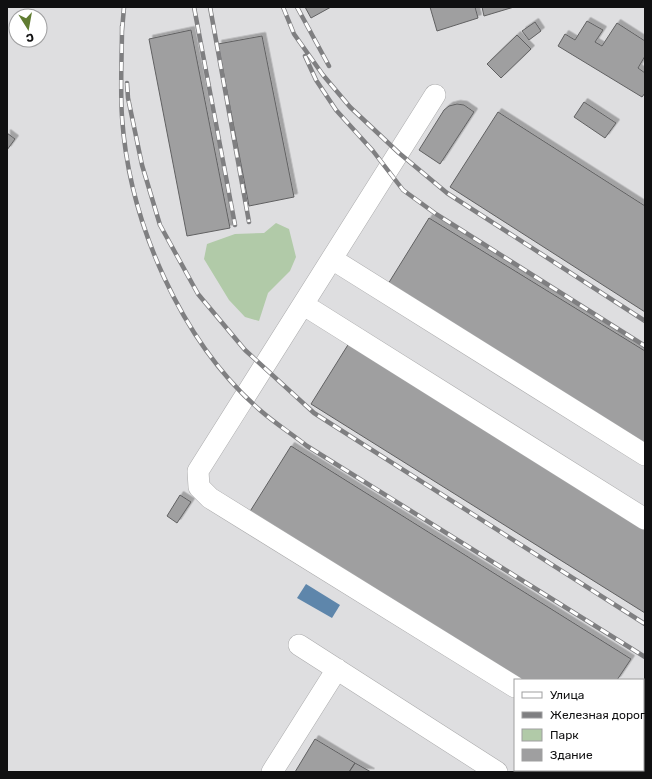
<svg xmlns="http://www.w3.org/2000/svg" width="652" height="779" font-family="Rubik,sans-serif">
<defs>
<filter id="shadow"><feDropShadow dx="3.5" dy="-3.5" stdDeviation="0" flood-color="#0004"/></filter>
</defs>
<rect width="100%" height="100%" fill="#dedee0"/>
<!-- green -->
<path fill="#b1caa8" d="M276,223L289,229L296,257L290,271L268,293L259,321L245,317L229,300L204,259L207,244L235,234L264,233Z"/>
<!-- water -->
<path fill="#5e86ab" d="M306,584L340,605L332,618L297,598Z"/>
<!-- building -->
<path fill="#9f9fa0" stroke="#616162" filter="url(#shadow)" d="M305,7H331L311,18Z
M430,7H475L478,18L437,31Z
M482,7H514L484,16Z
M587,21L603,30L595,42L602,46L617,23L645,41V56L638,68L645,73V93L642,97L558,46L565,34L575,40Z
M535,22L541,31L529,40L522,31Z
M191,30L230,228L187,236L149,39Z
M517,35L531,49L501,78L487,64Z
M262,36L294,197L249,206L218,44Z
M584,102L616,123L605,138L574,117Z
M457,104L464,105L474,112L440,164L419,150L444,110L449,106Z
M498,112L645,206V312L450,187Z
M7,133L15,139L7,150Z
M429,218L645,351V443L388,284Z
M351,340L645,524V613L311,404Z
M291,446L631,659L617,680H516L249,513Z
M180,495L191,502L177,523L167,516Z
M315,739L355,763L349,772H295Z
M355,763L371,772H349Z"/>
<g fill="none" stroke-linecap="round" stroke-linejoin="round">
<!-- minor casing -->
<g stroke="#ababac" stroke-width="22">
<path id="minor" d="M435,95L198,471L199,487L210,498L515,687
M332,259L645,455
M304,305L645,519
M299,645L497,772
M643,717L645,714
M643,766L645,768
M272,772L337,669"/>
</g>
<!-- minor -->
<use href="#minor" stroke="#fff" stroke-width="21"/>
<!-- rail casing -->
<g stroke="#7f7f81" stroke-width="4.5">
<path id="rail" d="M194,7L235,225
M210,7L249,222
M283,7L294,34L323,75L350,107L399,153L447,193L645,321
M297,7L329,66
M122,26C122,56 120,87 122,117C129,222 181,342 261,411C276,424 292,434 307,446L645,657
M122,31L124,7
M305,56L316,80L336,110L373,151L403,190L436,214L645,346
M127,83L128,98L142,165L160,225L198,294L245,350L314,413L645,624"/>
</g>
<!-- rail -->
<use href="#rail" stroke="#fff" stroke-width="3" stroke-dasharray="9" stroke-linecap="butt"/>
</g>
<!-- border -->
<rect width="652" height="779" fill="none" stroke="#101011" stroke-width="16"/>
<!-- legend -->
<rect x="514" y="679" width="130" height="92" fill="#ffffff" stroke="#9f9fa0"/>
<rect x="522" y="692" width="20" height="6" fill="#ffffff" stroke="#9f9fa0"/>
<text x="550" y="699" font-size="12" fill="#101011">Улица</text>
<rect x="522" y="712" width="20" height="6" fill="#7f7f81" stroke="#9f9fa0"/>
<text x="550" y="719" font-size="12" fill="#101011">Железная дорога</text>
<rect x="522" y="729" width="20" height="12" fill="#b1caa8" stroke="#9f9fa0"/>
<text x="550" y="739" font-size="12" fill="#101011">Парк</text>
<rect x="522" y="749" width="20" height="12" fill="#9f9fa0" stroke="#9f9fa0"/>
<text x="550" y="759" font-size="12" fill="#101011">Здание</text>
<!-- north arrow -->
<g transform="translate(28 28) rotate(169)"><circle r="19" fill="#ffffff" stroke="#9f9fa0"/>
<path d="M0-3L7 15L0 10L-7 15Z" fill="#607c31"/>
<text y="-6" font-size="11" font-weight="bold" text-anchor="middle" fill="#101011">С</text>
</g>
</svg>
